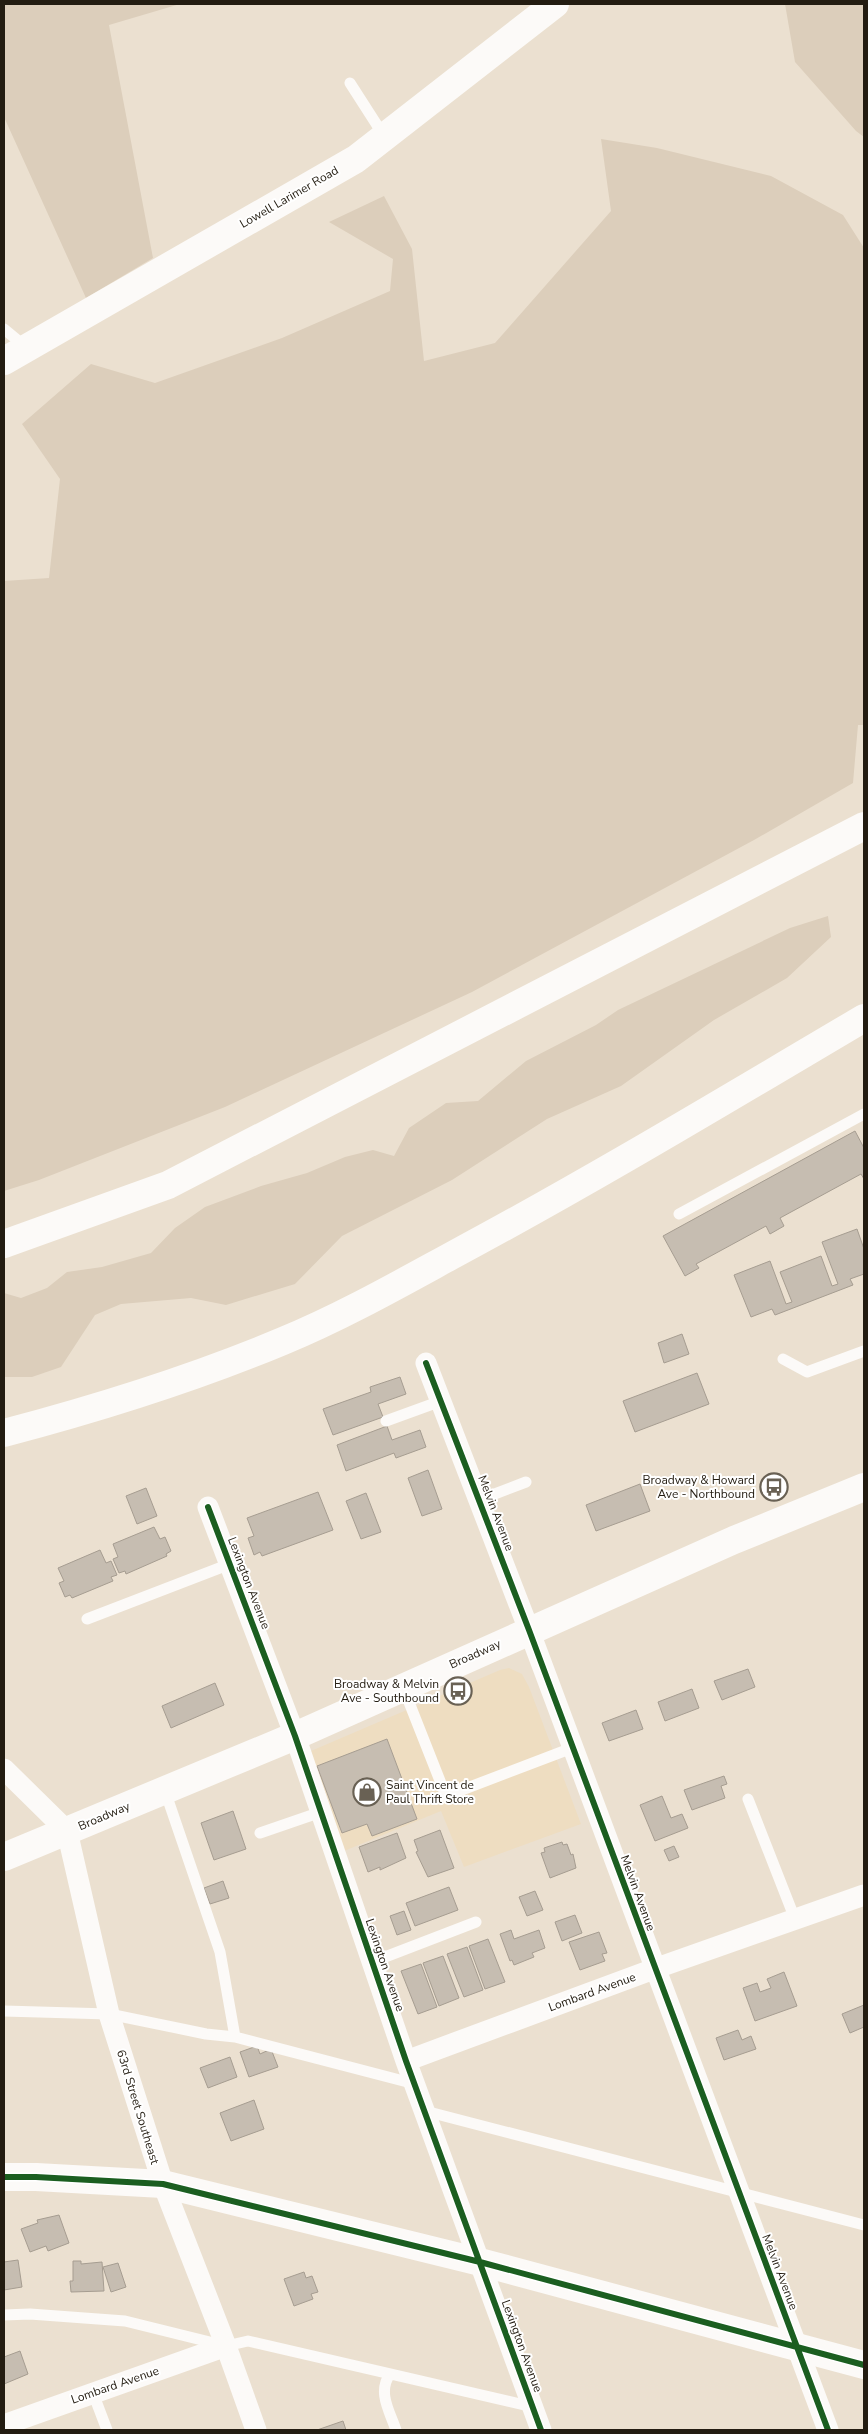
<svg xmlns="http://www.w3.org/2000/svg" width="868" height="2434" font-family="'Nunito Sans',sans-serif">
<rect width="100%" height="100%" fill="#ebe0d0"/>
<!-- built -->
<path fill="#eeddc1" d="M509,1668L522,1674L529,1687L581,1824L464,1867L441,1811L344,1851L311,1751L500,1670Z"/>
<!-- green -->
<path fill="#dccebb" d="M4,4H180L109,25L153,258L86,298L4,117Z
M785,4H864V137L856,131L795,62Z
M601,139L657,148L771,176L843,215L864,248V725H858L853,783L754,840L472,992L225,1107L39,1180L4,1191V581L49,578L60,479L22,424L91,364L155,383L282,338L390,291L393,259L329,222L384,196L412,249L424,361L495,343L611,211Z
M828,916L831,937L787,978L714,1020L621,1086L547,1119L452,1180L342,1236L295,1284L226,1305L191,1298L121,1304L95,1315L61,1367L32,1377H4V1293L21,1298L47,1288L67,1272L102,1267L151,1253L175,1228L205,1207L261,1186L307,1173L345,1157L373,1150L394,1156L409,1128L446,1103L478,1101L526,1061L596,1025L618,1010L790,928Z"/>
<!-- building -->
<path fill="#c6bdb1" stroke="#a69d91" d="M855,1131L864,1148V1179L861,1174L780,1218L784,1226L770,1234L766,1226L696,1264L699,1268L685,1276L663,1236Z
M857,1229L864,1249V1274L850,1279L853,1285L775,1315L772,1309L751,1317L734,1275L770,1261L786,1304L792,1302L780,1272L821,1256L832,1286L838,1284L822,1242Z
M682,1334L689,1354L664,1363L658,1343Z
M697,1373L709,1404L635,1432L623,1401Z
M400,1377L406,1394L378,1404L383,1417L333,1435L323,1409L371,1392L370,1387Z
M387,1426L392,1440L420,1430L426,1447L396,1458L394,1453L346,1471L337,1445Z
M428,1470L442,1509L422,1516L408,1478Z
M640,1484L650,1511L596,1531L586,1505Z
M146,1488L157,1516L137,1524L126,1496Z
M318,1492L333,1530L262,1556L260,1552L254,1555L248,1538L254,1536L247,1518Z
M366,1493L381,1532L361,1539L346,1501Z
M154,1527L160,1539L165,1537L171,1551L166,1554L167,1556L126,1574L125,1571L119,1573L113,1559L118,1557L113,1544Z
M100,1550L106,1563L111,1561L117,1575L111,1577L113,1581L72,1598L70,1595L65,1597L59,1583L64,1581L58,1568Z
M748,1669L755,1687L722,1700L714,1681Z
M215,1683L224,1705L171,1728L162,1706Z
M692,1689L699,1708L665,1721L658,1702Z
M636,1710L643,1729L609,1741L602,1723Z
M387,1739L417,1819L372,1836L367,1824L342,1833L317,1766Z
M724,1776L727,1784L721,1786L725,1798L692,1810L684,1790Z
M662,1796L671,1818L682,1814L688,1828L655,1841L640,1805Z
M233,1811L246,1849L214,1860L201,1823Z
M440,1830L454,1868L428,1877L416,1852L418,1851L414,1840Z
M397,1833L406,1858L380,1870V1867L368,1872L359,1847Z
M562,1842L563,1845L567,1844L571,1855L573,1854L576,1868L550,1878L541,1853L545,1852L544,1848Z
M674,1846L679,1857L669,1861L664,1850Z
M223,1881L229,1898L210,1904L204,1888Z
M449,1887L458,1910L415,1926L406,1903Z
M535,1891L543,1910L527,1916L519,1897Z
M404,1911L411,1930L397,1935L390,1916Z
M575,1915L582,1933L562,1941L555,1922Z
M511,1930L514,1939L539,1930L545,1948L532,1953L534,1957L514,1965L512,1960L510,1961L500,1934Z
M599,1932L607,1953L602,1954L605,1961L580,1970L569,1942Z
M488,1939L505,1982L485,1989L469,1946Z
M467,1947L483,1990L464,1997L447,1954Z
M443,1956L459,1998L439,2006L423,1963Z
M421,1964L437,2007L418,2014L401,1971Z
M784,1972L797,2006L755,2021L743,1988L757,1983L760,1992L771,1988L767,1979Z
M864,2005V2027L850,2033L842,2014Z
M738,2030L742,2040L751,2036L756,2049L724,2060L716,2038Z
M257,2046L260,2054L271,2049L278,2067L249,2077L240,2052Z
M230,2057L237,2077L208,2088L200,2068Z
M254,2100L264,2129L231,2141L220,2113Z
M59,2215L69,2243L48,2251L46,2246L30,2252L21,2229L38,2223L37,2220Z
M18,2260L22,2287L4,2290V2262Z
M73,2261H81V2264L102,2262L104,2291L71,2292L70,2281H73Z
M118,2263L126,2287L111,2292L103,2267Z
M304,2272L306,2278L312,2276L318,2292L311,2294L313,2299L294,2306L284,2279Z
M20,2351L28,2374L4,2384V2357Z
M343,2421L346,2430H317Z"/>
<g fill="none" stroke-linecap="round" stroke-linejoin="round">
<!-- lane -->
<path stroke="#fcfaf8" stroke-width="11" d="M350,83L384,136
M4,329L27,348
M679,1214L864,1114
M783,1359L807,1372L864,1351
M386,1421L441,1401
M479,1500L526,1482
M87,1619L230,1564
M403,1687L446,1796L572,1748
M165,1791L220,1952L235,2037
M748,1799L795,1919
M260,1833L321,1812
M372,1962L476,1922
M4,2011L109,2014L206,2034L235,2037L415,2084
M425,2111L864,2225
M4,2315L30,2314L125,2321L226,2346L248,2341L533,2407
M390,2374C377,2392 390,2412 396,2430
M93,2393L107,2430"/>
<!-- street -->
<path stroke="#fcfaf8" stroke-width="21" d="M426,1363L529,1630L828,2430
M208,1507L295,1736L406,2061L541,2430
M4,1769L67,1831L109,2014L163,2184L226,2346L256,2430
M406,2061L654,1969L864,1895
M4,2425L226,2346"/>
<!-- secondary -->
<path stroke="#fcfaf8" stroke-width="28" d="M4,361L356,159L555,4
M4,1857L295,1736L734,1540L864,1487
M4,2177H36L163,2184L480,2262L864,2365"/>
<!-- highway -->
<path stroke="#fcfaf8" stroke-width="28" d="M4,1244L168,1185L864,826
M4,1433C99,1408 192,1379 283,1341C341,1317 396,1286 451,1256C591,1181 727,1099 864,1018"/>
<!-- cycleway casing -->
<g stroke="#fff" stroke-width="9">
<path id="cycleway" d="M426,1363L529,1630L828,2430
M208,1507L295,1736L406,2061L541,2430
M4,2177H36L163,2184L480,2262L864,2365"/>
</g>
<!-- cycleway -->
<use href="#cycleway" stroke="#1b5e20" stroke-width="6"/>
</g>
<!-- icons -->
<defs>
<g id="bus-ring" transform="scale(1.4375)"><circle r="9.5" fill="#fff" stroke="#696154" stroke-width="1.5"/><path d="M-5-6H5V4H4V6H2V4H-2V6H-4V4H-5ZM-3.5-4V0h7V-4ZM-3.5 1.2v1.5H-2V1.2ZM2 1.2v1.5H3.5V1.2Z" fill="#696154"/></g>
<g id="shop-ring" transform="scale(1.4375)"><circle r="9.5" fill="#fff" stroke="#696154" stroke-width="1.5"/><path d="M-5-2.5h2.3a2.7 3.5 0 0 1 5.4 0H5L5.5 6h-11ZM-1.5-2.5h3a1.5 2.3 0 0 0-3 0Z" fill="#696154"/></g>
</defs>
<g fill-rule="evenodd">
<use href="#bus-ring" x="774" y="1487"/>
<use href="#bus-ring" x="458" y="1691"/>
<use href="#shop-ring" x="367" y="1792"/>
</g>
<g text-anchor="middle" stroke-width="4" stroke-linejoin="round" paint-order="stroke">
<!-- street labels -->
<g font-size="12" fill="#231c11" stroke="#fff">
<text transform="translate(289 197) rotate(-30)" y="4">Lowell Larimer Road</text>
<text transform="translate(496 1513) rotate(69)" y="4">Melvin Avenue</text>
<text transform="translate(249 1583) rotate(69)" y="4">Lexington Avenue</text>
<text transform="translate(475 1654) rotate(-24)" y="4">Broadway</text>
<text transform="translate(104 1816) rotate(-23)" y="4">Broadway</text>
<text transform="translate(638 1893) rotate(70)" y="4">Melvin Avenue</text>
<text transform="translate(385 1965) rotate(71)" y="4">Lexington Avenue</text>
<text transform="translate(592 1992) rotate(-20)" y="4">Lombard Avenue</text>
<text transform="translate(138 2107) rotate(73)" y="4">63rd Street Southeast</text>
<text transform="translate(780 2272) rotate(69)" y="4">Melvin Avenue</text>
<text transform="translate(522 2346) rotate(70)" y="4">Lexington Avenue</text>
<text transform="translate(115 2385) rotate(-19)" y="4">Lombard Avenue</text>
</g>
<!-- poi labels -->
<g font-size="12" fill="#231c11" stroke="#fff" text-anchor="end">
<text x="755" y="1484">Broadway &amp; Howard<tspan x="755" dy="14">Ave - Northbound</tspan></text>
<text x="439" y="1688">Broadway &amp; Melvin<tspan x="439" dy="14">Ave - Southbound</tspan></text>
<text x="386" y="1789" text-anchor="start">Saint Vincent de<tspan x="386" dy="14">Paul Thrift Store</tspan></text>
</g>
</g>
<!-- border -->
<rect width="868" height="2434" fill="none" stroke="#231c11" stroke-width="10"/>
</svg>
